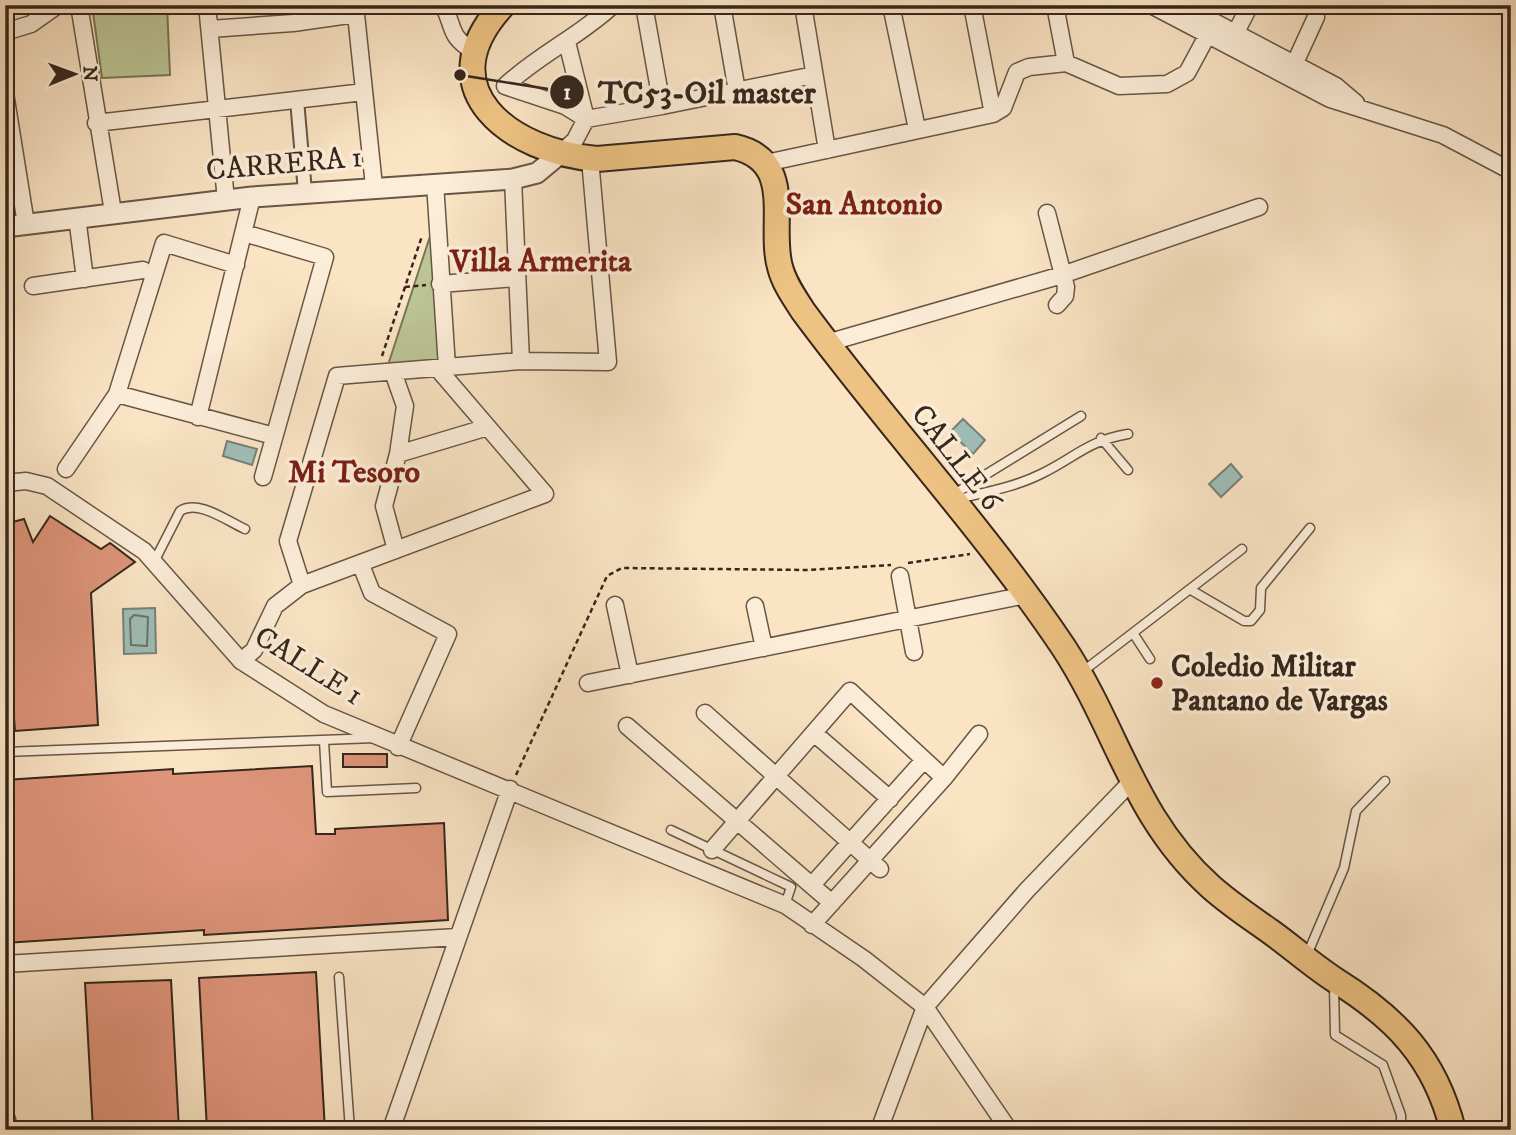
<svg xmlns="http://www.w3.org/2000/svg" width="1516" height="1135" font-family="'IM FELL DW Pica',serif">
<rect width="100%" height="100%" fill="#fae4c4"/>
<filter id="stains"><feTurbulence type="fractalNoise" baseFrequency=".00286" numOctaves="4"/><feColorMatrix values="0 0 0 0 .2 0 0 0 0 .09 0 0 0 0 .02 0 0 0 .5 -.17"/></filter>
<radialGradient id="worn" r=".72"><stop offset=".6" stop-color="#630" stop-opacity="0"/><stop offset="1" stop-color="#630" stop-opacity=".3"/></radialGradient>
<!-- green -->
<path fill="#bcc596" stroke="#797658" stroke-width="2" d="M92,5H167L170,75L102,78Z
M434,224L446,360L388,365Z"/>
<!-- water -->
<path fill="#9fbeb8" stroke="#758179" stroke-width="2" d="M963,419L985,440L973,454L950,432Z
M227,441L257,449L252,465L223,456Z
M1231,464L1242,477L1221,497L1209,484Z
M155,608L156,653L124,654L123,609Z"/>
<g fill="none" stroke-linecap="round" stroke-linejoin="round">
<!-- shore -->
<path stroke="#6a726a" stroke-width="2" d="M134,615L148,617L147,646L131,645L130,619Z"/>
</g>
<!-- building -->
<path fill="#de947a" stroke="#36261b" stroke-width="2" d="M50,516L101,549L110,543L135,562L91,593L98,725L15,731L5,597V524L24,519L33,542Z
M343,754H387V767H343Z
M312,766L316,834H335V829L444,823L448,920L204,935V930L5,943V780L173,769V774Z
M316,972L325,1130H207L199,978Z
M171,980L179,1130H93L85,983Z"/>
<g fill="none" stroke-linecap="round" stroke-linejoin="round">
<!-- service casing -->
<g stroke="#675645" stroke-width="11">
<path id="service" d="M1101,438L1128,470
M951,496L1081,416
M958,499C986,492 1015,487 1041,474C1076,457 1087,441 1128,434
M154,562L180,511C198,499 227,521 245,529
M1191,590L1244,621H1251L1260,610L1261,588L1310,528
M1133,633L1150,659
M1082,672L1242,549
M324,741L327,792L416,788
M5,752L375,738
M671,830L791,887L785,905
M1307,955L1344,868L1356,811L1385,781
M339,977L350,1130
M1334,986L1335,1035L1383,1065L1401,1115V1130"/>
</g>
<!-- pedestrian casing -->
<g stroke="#675645" stroke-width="16">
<path id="pedestrian" d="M297,100L305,192"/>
</g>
<!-- minor casing -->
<g stroke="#675645" stroke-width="19">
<path id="minor" d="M79,5L113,212
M207,5L226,200
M355,5L374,186
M443,5C456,30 447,34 474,52
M613,5C580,36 538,55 505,86L565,106L586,119L662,106L814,75
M644,5L662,106
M722,5L737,91
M803,5L827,150
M891,5L917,129
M972,5L993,114
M1055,5L1066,63
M1151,5L1330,99L1443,135L1511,171
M1182,5L1336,86L1356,103
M210,29L293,23L356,14
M5,32L31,24L58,5
M1235,34L1250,5
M1294,65L1316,17
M5,93L26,224
M96,123L364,92
M561,153L575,140L586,119L567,42
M766,163L993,114L1003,108L1017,72L1029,67L1066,63L1119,86L1167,84L1187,73L1214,23
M513,179L521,361
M435,183L447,367
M1047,213L1066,287L1065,296L1057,305
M77,217L85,279
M244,233L325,257L263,477
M440,284L516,278
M33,286L143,270
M827,343L1062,275L1259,207
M393,372L405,406L398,454L384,506L396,550
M117,394L274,436
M198,417L252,197
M398,454L488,427
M66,469L117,394L164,243L236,265
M5,483L26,481L47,486L144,551L241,661L324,714L785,905L864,959L925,1007L1009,1130
M361,565L372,593L448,634L398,747
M900,576L914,652
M302,585L288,541L337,376L521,361L608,362L590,159
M615,605L630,675
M755,606L764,648
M241,661L254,650L275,606L302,585L545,494L438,369
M588,683L1026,595
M705,713L880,869
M627,726L832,903
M814,733L890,799
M712,850L850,691L944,778
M812,885L924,760
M812,925L944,778L979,734
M5,964L457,937
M391,1130L510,789
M879,1130L925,1007L1027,890L1131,782"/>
</g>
<!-- tertiary casing -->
<g stroke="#675645" stroke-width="23">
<path id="tertiary" d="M5,227L252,197L513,179L537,173L561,153
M5,1120L6,1130"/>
</g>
<!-- primary casing -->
<g stroke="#36261b" stroke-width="28">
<path id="primary" d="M503,5C425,89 511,152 597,159L735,147C797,161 768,225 780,267C784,283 794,297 803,311C887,425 985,530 1064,648C1118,731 1134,818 1211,887C1230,904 1250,917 1271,932C1292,947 1312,965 1335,980C1396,1018 1435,1058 1453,1130"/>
</g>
<!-- path -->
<path stroke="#36261b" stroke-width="2.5" stroke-dasharray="5 3.5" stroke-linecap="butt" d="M405,287L426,285
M382,356L422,236
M908,563L970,554
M516,775L607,576L622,568L809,570L891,565"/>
<!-- service -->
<use href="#service" stroke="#fcedd9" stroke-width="8"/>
<!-- pedestrian -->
<use href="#pedestrian" stroke="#fcedd9" stroke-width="12"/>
<!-- minor -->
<use href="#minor" stroke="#fcedd9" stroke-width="16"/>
<!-- tertiary -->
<use href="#tertiary" stroke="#fcedd9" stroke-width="19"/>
<!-- primary -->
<use href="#primary" stroke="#edc282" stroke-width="24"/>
</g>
<!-- markers -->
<circle fill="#8f2418" stroke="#fcedd9" stroke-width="2.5" cx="1157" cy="683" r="7"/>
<g text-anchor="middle" stroke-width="7" stroke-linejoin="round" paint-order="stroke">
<!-- street labels -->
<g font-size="30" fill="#36261b" stroke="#fcedd9">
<text transform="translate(284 163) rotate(-5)" y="10">CARRERA 1</text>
<text transform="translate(957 457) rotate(52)" y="10">CALLE 6</text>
<text transform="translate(309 665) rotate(32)" y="10">CALLE 1</text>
</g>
<!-- poi labels -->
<g font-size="30" font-weight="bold" fill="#36261b" stroke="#fcedd9" text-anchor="start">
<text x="1171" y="676">Coledio Militar<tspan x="1171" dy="34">Pantano de Vargas</tspan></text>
</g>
<!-- neighbourhood labels -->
<g font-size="32" font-weight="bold" fill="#7a1f14" stroke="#fcedd9">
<text x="864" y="214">San Antonio</text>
<text x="541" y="271">Villa Armerita</text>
<text x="354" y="482">Mi Tesoro</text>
</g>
</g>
<!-- callouts -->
<path fill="none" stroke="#36261b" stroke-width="2.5" d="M460 75L567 92"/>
<g fill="#36261b" stroke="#fcedd9" stroke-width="2.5">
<circle cx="460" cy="75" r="7"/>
<circle cx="567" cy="92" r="18"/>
</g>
<g font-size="21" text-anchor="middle" font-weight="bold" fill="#fff">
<text x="567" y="99">1</text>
</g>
<g font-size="32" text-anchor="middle" font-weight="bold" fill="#36261b" stroke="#fcedd9" stroke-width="7" stroke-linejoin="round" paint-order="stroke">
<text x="707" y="103">TC53-Oil master</text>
</g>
<!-- margin -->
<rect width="1516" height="1135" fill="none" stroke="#fae4c4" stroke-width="28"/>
<rect x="7" y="7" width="1502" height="1121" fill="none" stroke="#36261b" stroke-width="3.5"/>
<rect x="14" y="14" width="1488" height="1107" fill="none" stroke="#36261b" stroke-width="2"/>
<!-- north arrow -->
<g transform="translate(74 74) rotate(89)" stroke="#fcedd9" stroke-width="5" paint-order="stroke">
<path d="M0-5L12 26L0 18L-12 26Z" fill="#36261b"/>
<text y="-10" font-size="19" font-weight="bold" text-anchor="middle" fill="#36261b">N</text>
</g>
<rect width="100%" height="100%" filter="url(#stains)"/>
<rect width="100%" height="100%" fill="url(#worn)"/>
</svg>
